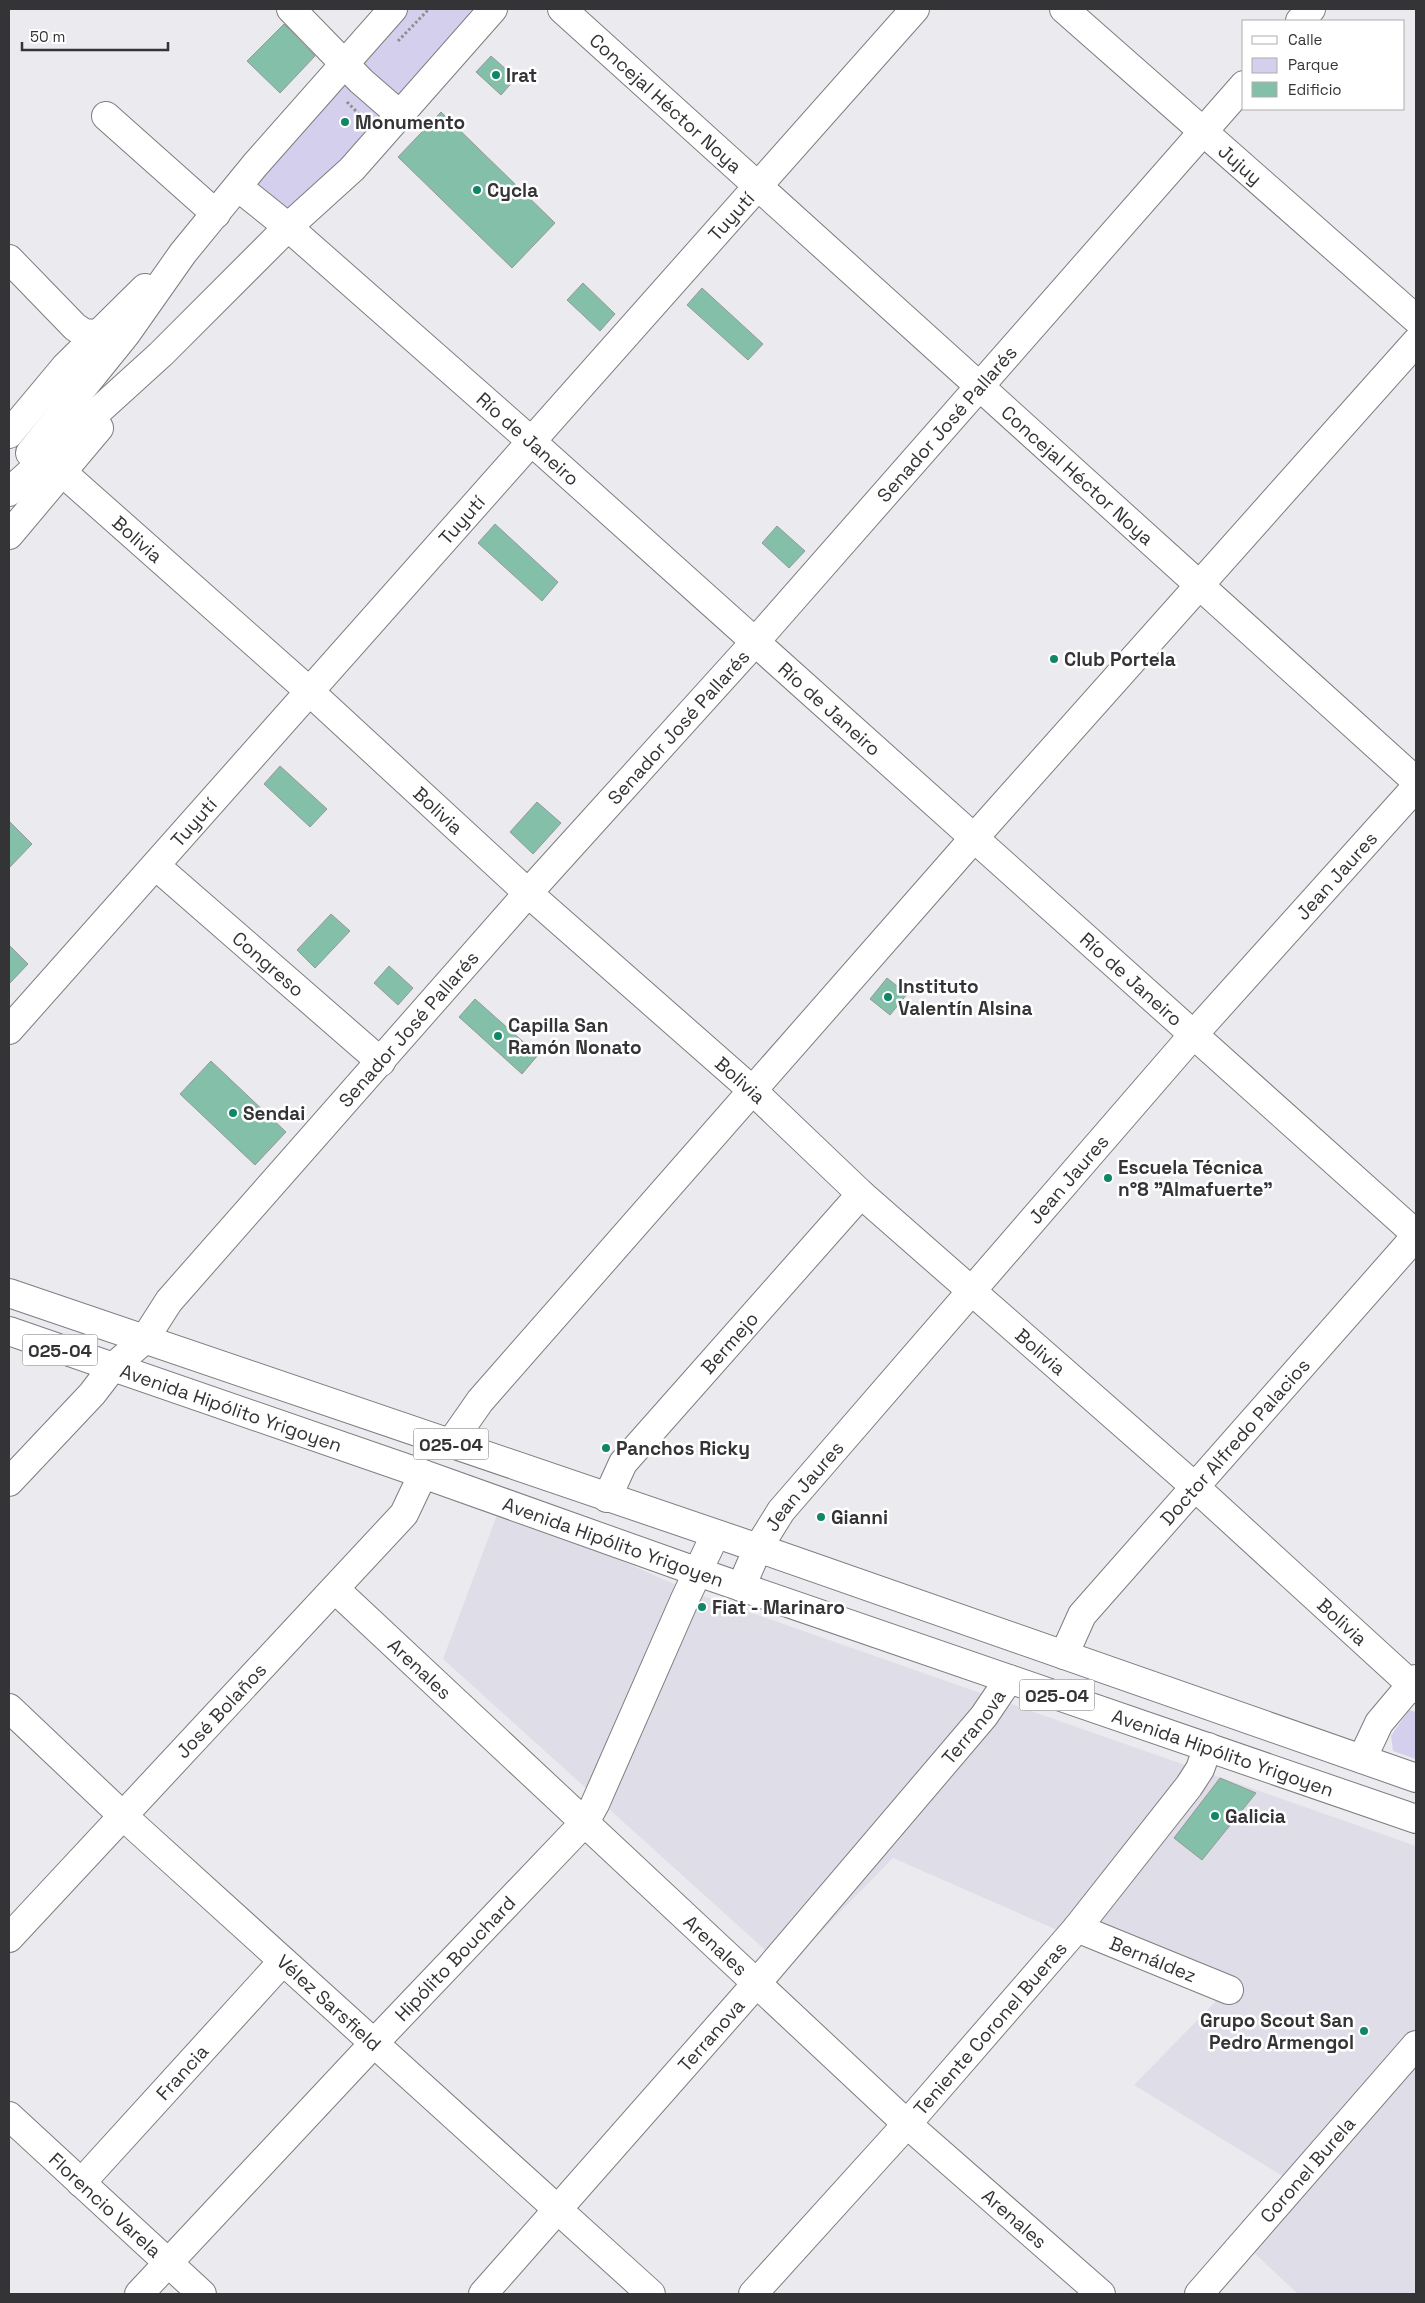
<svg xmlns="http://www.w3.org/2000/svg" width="1425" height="2303" font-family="'Space Grotesk',sans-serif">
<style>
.built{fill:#dfdde7}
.green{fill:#d5cfee}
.building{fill:#84c0a9;stroke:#959897}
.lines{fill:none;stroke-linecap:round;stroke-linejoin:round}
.minor-casing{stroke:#7d7d80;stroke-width:30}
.major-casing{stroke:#7d7d80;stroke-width:30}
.path{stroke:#8d8c8f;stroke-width:3;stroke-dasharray:2.5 2.5;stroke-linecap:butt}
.minor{stroke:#fff;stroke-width:28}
.major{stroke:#fff;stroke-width:28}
.poi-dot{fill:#0f8666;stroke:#fff;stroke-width:2}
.labels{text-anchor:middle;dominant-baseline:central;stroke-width:5;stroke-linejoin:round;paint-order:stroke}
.shield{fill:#fff;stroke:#717072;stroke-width:1}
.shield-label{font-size:18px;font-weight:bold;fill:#343335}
.poi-label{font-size:19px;font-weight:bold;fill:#343335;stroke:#fff;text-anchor:start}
.street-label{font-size:19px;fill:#343335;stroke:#fff}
</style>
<rect width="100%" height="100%" fill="#ebeaee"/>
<path class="built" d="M500,1507L692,1592L1416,1846V2294H1298L1249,2248L1304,2189L1134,2085L1217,2000L893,1858L785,1968L443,1659Z"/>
<path class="green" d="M393,9H493L288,227L238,187Z
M1409,1710L1416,1712V1759L1393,1751L1391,1736Z"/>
<path class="building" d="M284,24L315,56L280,93L247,61Z
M491,56L516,78L501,95L476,72Z
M441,112L555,223L512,268L398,157Z
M583,283L615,314L600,331L567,300Z
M702,288L763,344L748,360L687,305Z
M495,524L558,582L542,601L478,543Z
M777,526L805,551L789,568L762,543Z
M280,766L327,809L310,827L264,784Z
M537,802L561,823L533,854L510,832Z
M9,821L32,844L9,868Z
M331,914L350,931L315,968L297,950Z
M9,945L28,964L9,984Z
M389,966L413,988L398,1005L374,983Z
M887,978L907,994L890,1015L870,999Z
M475,999L538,1055L522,1074L459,1017Z
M211,1061L286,1132L255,1165L180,1094Z
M1220,1778L1256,1793L1202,1860L1174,1838Z"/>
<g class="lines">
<defs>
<g id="minor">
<path d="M291,9L361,81L399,114"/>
<path id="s1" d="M562,9L1416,781"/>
<path id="s2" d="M1064,9L1416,319"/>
<path d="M1300,21L1311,9"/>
<path d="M106,116L216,214"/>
<path id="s3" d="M238,187L288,227L531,441L1416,1234"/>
<path d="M9,259L75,327L84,333L96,334"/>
<path id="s4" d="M62,472L309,691L528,893L752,1090L861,1194L1194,1486L1416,1689"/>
<path id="s5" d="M156,866L381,1062"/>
<path id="s6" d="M9,1030L915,9"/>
<path d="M450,1444L480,1401L974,838L1416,342"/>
<path id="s7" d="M9,1482L92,1394L112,1368L144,1340L169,1301L528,893L755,642L1244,85"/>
<path id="s8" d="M607,1498L623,1463L861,1194"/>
<path id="s9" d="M741,1587L758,1548L781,1511L1193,1035L1416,787"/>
<path id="s10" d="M336,1590L907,2124L1101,2294"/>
<path id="s11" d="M1064,1655L1082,1615L1416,1236"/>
<path id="s12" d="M9,1708L122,1815L651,2294"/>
<path d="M1362,1759L1379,1723L1416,1679"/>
<path id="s13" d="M1077,1928L1229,1990"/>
<path id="s14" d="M9,1938L404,1514L423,1474"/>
<path id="s15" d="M9,2116L202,2294"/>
<path id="s16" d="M81,2183L283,1961"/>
<path id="s17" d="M139,2294L375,2042L585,1822L595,1804L685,1599L715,1535"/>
<path id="s18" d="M483,2294L756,1984L984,1716L1009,1679"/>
<path id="s19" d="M753,2294L907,2124L1077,1928L1189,1786L1200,1769L1208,1747"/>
<path id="s20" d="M1199,2294L1416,2045"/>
</g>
<g id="major">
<path d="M9,434L65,367L145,288"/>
<path d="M30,453L126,334L183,253L255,165L393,9"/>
<path d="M9,492L161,354L288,227L352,169L493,9"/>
<path d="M9,535L99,428"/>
<path d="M9,1293L758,1548L1416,1778"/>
<path id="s21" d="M9,1331L423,1474L698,1572L1416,1819"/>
</g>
</defs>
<use href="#minor" class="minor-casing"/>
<use href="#major" class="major-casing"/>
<path class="path" d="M398,41L429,9
M347,102L365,120"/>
<use href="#minor" class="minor"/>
<use href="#major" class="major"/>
</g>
<g class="poi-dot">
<circle cx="496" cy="75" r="5"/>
<circle cx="345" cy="122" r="5"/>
<circle cx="477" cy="190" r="5"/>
<circle cx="1054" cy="659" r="5"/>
<circle cx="888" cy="997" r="5"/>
<circle cx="498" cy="1036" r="5"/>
<circle cx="233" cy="1113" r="5"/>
<circle cx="1108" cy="1178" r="5"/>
<circle cx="606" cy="1448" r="5"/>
<circle cx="821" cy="1517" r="5"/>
<circle cx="702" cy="1607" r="5"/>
<circle cx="1215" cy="1816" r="5"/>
<circle cx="1364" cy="2031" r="5"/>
</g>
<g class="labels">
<g class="shield">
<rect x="22.5" y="1334.5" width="75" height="31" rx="4"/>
<rect x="413.5" y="1428.5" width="75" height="31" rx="4"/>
<rect x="1019.5" y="1679.5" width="75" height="31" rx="4"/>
</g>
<g class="shield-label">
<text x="60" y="1350">025-04</text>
<text x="451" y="1444">025-04</text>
<text x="1057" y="1695">025-04</text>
</g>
<g class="poi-label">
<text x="506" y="75">Irat</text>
<text x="355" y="122">Monumento</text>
<text x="487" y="190">Cycla</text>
<text x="1064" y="659">Club Portela</text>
<text x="898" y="986">Instituto<tspan x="898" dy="22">Valentín Alsina</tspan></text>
<text x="508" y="1025">Capilla San<tspan x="508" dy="22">Ramón Nonato</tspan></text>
<text x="243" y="1113">Sendai</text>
<text x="1118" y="1167">Escuela Técnica<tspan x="1118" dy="22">n°8 "Almafuerte"</tspan></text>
<text x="616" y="1448">Panchos Ricky</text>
<text x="831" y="1517">Gianni</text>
<text x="712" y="1607">Fiat - Marinaro</text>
<text x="1225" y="1816">Galicia</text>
<text x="1354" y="2020" text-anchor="end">Grupo Scout San<tspan x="1354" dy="22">Pedro Armengol</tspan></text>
</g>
<g class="street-label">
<text stroke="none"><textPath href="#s1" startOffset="140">Concejal Héctor Noya</textPath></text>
<text stroke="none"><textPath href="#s2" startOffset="235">Jujuy</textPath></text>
<text stroke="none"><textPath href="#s6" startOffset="1088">Tuyutí</textPath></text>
<text stroke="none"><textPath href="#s7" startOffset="1415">Senador José Pallarés</textPath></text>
<text stroke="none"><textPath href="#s3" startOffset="384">Río de Janeiro</textPath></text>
<text stroke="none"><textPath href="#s1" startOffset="695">Concejal Héctor Noya</textPath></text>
<text stroke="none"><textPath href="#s6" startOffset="682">Tuyutí</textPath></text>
<text stroke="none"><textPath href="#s4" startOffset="101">Bolivia</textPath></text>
<text stroke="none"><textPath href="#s3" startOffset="789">Río de Janeiro</textPath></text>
<text stroke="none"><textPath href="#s7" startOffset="1010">Senador José Pallarés</textPath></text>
<text stroke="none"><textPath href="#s4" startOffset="506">Bolivia</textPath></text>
<text stroke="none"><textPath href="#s6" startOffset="278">Tuyutí</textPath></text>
<text stroke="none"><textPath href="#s9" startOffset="930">Jean Jaures</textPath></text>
<text stroke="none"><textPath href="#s5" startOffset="149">Congreso</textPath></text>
<text stroke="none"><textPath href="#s3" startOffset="1194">Río de Janeiro</textPath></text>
<text stroke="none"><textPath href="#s7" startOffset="605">Senador José Pallarés</textPath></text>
<text stroke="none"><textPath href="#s4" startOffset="911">Bolivia</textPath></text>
<text stroke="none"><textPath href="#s9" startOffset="525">Jean Jaures</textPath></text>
<text stroke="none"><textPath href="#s8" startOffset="199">Bermejo</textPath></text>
<text stroke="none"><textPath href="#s4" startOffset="1316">Bolivia</textPath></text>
<text stroke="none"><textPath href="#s21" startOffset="235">Avenida Hipólito Yrigoyen</textPath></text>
<text stroke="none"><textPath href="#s11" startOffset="275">Doctor Alfredo Palacios</textPath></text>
<text stroke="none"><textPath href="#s9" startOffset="120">Jean Jaures</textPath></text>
<text stroke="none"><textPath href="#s21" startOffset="640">Avenida Hipólito Yrigoyen</textPath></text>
<text stroke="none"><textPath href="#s4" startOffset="1721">Bolivia</textPath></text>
<text stroke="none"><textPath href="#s10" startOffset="115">Arenales</textPath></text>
<text stroke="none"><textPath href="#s14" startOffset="311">José Bolaños</textPath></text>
<text stroke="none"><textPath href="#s18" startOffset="750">Terranova</textPath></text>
<text stroke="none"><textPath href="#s21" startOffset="1285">Avenida Hipólito Yrigoyen</textPath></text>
<text stroke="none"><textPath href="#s10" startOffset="520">Arenales</textPath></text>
<text stroke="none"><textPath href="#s17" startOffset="461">Hipólito Bouchard</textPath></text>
<text stroke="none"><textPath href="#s13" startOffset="82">Bernáldez</textPath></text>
<text stroke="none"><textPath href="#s12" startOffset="435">Vélez Sarsfield</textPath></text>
<text stroke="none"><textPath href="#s19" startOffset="356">Teniente Coronel Bueras</textPath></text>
<text stroke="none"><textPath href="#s18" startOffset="345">Terranova</textPath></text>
<text stroke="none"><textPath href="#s16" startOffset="150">Francia</textPath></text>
<text stroke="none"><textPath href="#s20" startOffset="165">Coronel Burela</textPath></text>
<text stroke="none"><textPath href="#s15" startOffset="131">Florencio Varela</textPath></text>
<text stroke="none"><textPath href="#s10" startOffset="925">Arenales</textPath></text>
</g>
</g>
<rect width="1425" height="2303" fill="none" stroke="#343335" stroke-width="20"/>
<rect x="1242" y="20" width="162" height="90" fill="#ffffff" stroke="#aeadae"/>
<rect x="1252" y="36" width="25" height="8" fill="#ffffff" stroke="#aeadae"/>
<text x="1288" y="45" font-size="15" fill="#343335">Calle</text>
<rect x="1252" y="58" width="25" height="15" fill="#d5cfee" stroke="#aeadae"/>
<text x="1288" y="70" font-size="15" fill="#343335">Parque</text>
<rect x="1252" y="82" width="25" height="15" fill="#84c0a9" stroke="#aeadae"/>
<text x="1288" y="95" font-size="15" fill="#343335">Edificio</text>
<path d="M22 42v8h146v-8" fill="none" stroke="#343335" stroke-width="2.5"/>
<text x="30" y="42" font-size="15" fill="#343335" stroke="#ffffff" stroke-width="4" paint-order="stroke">50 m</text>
</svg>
